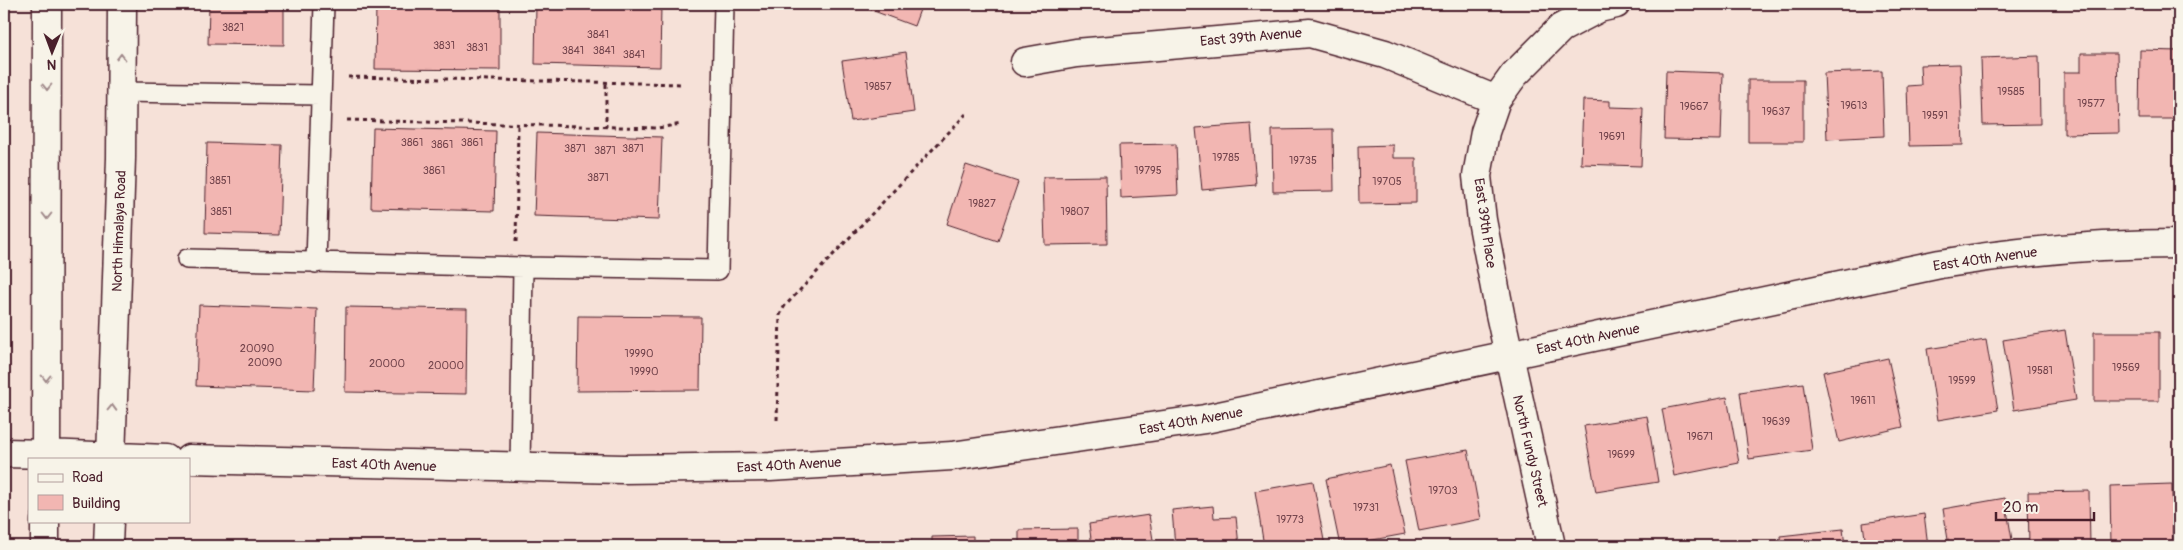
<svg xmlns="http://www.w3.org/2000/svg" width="2183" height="550" font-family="Pangolin,sans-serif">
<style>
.building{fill:#f2b6b2;stroke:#4a1f2b}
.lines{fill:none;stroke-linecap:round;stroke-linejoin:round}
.lane-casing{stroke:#4a1f2b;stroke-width:22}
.street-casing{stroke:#4a1f2b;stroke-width:31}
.secondary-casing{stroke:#4a1f2b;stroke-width:31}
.path{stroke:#4a1f2b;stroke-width:3;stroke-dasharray:4 4;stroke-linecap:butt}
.lane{stroke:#f7f3e8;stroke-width:19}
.street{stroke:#f7f3e8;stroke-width:28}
.secondary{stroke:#f7f3e8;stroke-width:28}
.oneway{stroke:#a0898a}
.labels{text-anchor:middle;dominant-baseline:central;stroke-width:4;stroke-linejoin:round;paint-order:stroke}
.number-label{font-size:11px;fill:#74454d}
.street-label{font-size:14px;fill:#4a1f2b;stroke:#f7f3e8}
</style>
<rect width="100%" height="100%" fill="#f6e1d8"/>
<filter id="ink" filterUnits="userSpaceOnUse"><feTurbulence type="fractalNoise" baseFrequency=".02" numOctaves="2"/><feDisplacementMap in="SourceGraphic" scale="10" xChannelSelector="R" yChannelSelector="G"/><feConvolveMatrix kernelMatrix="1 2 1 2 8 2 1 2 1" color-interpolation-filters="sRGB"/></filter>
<g filter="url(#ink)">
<path class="building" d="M209,4H284V45L208,44Z
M376,4H500V70L375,69Z
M536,4H661L660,67L535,64Z
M855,4H922L914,26Z
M2140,50L2179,51V119H2139Z
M906,52L914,112L851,121L842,61Z
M2081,53H2117L2119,133L2064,134V72H2081Z
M2039,56L2040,124L1983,125L1981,58Z
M1960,64L1963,145L1909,146L1907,86L1921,85L1920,65Z
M1666,71L1723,73L1721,140L1664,139Z
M1882,71L1884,136L1827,139L1824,73Z
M1748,80H1803V142H1748Z
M1583,100L1610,101V107L1643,108L1641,166L1581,164Z
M1251,124L1256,185L1202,190L1196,128Z
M373,128L496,131L494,211L371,208Z
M1333,129L1334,191L1273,192L1272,130Z
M537,133L662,137L659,220L534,216Z
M207,143L282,145L279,235L205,233Z
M1176,144L1178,195L1121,198L1119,145Z
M1393,145V158H1416V203L1359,204L1358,146Z
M966,165L1018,182L998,241L947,224Z
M1106,176L1107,244L1045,245L1043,177Z
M199,305L317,309L314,390L196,386Z
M346,307L467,309L466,394L345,392Z
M578,316L701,317L700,390L577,391Z
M2065,330L2076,400L2014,410L2003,340Z
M2094,332H2159V401H2094Z
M1986,340L1998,410L1938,420L1927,349Z
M1888,358L1903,427L1839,442L1823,372Z
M1803,383L1812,450L1749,459L1740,392Z
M1727,397L1739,463L1674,476L1662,409Z
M1647,416L1658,482L1596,492L1584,426Z
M1468,450L1481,519L1419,531L1405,461Z
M1390,465L1405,534L1340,546L1326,479Z
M1313,481L1325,546H1264L1255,491Z
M2172,484L2173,546H2111L2110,486Z
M2089,491L2090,546H2029L2028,492Z
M2005,498L2013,546H1949L1943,509Z
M1213,506L1214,518L1236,517L1239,546H1175L1172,510Z
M1924,514L1928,546H1866L1863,523Z
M1149,515L1154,546H1092L1089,524Z
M1078,529V546H1019V530Z
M1843,529L1845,546H1781L1780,536Z
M973,536V544H1001V546H932V537Z
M911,539L912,546H851V544Z
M289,541L340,542V546H289Z
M228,544L275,545V546H228Z"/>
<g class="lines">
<defs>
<path id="lane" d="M121,92L320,95
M187,259L523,267L520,468
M316,263L324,4
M523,267L718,270L724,4"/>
<path id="street" d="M1025,62L1076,53L1310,33L1385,54L1496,100
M4,453L47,454
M1551,546L1500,314L1482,220L1477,176L1485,132L1496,100L1514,75L1561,28L1599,8L1616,4"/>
<path id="secondary" d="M47,454L166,459
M46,459L47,4
M111,459L121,158L122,4
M189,459L623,469L770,467L952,456L1205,419L1940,264C2019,251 2099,244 2179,244
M45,546V521
M108,546L109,521"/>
</defs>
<use href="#lane" class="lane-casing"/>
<use href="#street" class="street-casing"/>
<use href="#secondary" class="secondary-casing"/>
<path class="path" d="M348,77L682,84
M606,84V127
M347,120L658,128L681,124
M516,242L518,125
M777,420L780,315L784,307L966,114"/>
<use href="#lane" class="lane"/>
<use href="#street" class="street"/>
<use href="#secondary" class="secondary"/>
</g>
<defs><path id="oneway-chevron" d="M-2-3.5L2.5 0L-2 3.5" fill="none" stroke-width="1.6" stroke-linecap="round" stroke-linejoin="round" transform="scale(1.25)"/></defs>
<g class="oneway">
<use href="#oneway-chevron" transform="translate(121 57) rotate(-90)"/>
<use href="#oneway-chevron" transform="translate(47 87) rotate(90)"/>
<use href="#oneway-chevron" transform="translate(47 216) rotate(90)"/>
<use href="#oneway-chevron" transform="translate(46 378) rotate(90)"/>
<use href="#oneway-chevron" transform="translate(112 408) rotate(-88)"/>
</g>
</g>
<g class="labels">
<g class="number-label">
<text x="233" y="27">3821</text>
<text x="598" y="34">3841</text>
<text x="444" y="45">3831</text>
<text x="477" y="47">3831</text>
<text x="573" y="50">3841</text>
<text x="604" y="50">3841</text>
<text x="634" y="54">3841</text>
<text x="878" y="86">19857</text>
<text x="2011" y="91">19585</text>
<text x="2091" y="103">19577</text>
<text x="1854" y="105">19613</text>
<text x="1694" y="106">19667</text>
<text x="1776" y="111">19637</text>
<text x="1935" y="115">19591</text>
<text x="1612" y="136">19691</text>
<text x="412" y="142">3861</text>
<text x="472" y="142">3861</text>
<text x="442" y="144">3861</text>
<text x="575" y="148">3871</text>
<text x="633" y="148">3871</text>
<text x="605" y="150">3871</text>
<text x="1226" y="157">19785</text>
<text x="1303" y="160">19735</text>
<text x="434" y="170">3861</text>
<text x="1148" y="170">19795</text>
<text x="598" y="177">3871</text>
<text x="220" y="180">3851</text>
<text x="1387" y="181">19705</text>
<text x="982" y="203">19827</text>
<text x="221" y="211">3851</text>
<text x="1075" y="211">19807</text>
<text x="257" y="348">20090</text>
<text x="639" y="353">19990</text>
<text x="265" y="362">20090</text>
<text x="387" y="363">20000</text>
<text x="446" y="365">20000</text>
<text x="2126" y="367">19569</text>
<text x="2040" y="370">19581</text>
<text x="644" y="371">19990</text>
<text x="1962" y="380">19599</text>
<text x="1863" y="400">19611</text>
<text x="1776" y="421">19639</text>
<text x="1700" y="436">19671</text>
<text x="1621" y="454">19699</text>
<text x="1443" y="490">19703</text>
<text x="1366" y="507">19731</text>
<text x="1290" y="519">19773</text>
</g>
<g class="street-label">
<text transform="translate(1251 37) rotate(-5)">East 39th Avenue</text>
<text transform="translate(1485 223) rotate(82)">East 39th Place</text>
<text transform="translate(119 231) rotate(-88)">North Himalaya Road</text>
<text transform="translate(1985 259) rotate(-8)">East 40th Avenue</text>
<text transform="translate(1588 339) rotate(-12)">East 40th Avenue</text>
<text transform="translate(1191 421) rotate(-10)">East 40th Avenue</text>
<text transform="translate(1530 451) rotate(77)">North Fundy Street</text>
<text transform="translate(384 465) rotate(2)">East 40th Avenue</text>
<text transform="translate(789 465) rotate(-3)">East 40th Avenue</text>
</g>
</g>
<rect width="2183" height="550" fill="none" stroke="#f7f3e8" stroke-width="20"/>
<rect x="10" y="10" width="2163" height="530" fill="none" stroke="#4a1f2b" stroke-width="2" filter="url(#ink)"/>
<rect x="28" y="458" width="162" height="65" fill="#f7f3e8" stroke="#b29e9c"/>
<rect x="38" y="474" width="25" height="8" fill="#f7f3e8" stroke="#b29e9c"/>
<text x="72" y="482" font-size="15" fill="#4a1f2b">Road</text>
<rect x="38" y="495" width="25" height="15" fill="#f2b6b2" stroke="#b29e9c"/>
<text x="72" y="508" font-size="15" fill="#4a1f2b">Building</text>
<g transform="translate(52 52) rotate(181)" stroke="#f7f3e8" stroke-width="4" paint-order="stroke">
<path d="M0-4L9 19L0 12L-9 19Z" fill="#4a1f2b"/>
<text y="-8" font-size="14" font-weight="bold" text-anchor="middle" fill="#4a1f2b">N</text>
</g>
<path d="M1996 512v8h98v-8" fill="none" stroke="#4a1f2b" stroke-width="2.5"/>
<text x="2003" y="512" font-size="15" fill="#4a1f2b" stroke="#f7f3e8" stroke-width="4" paint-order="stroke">20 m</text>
</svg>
